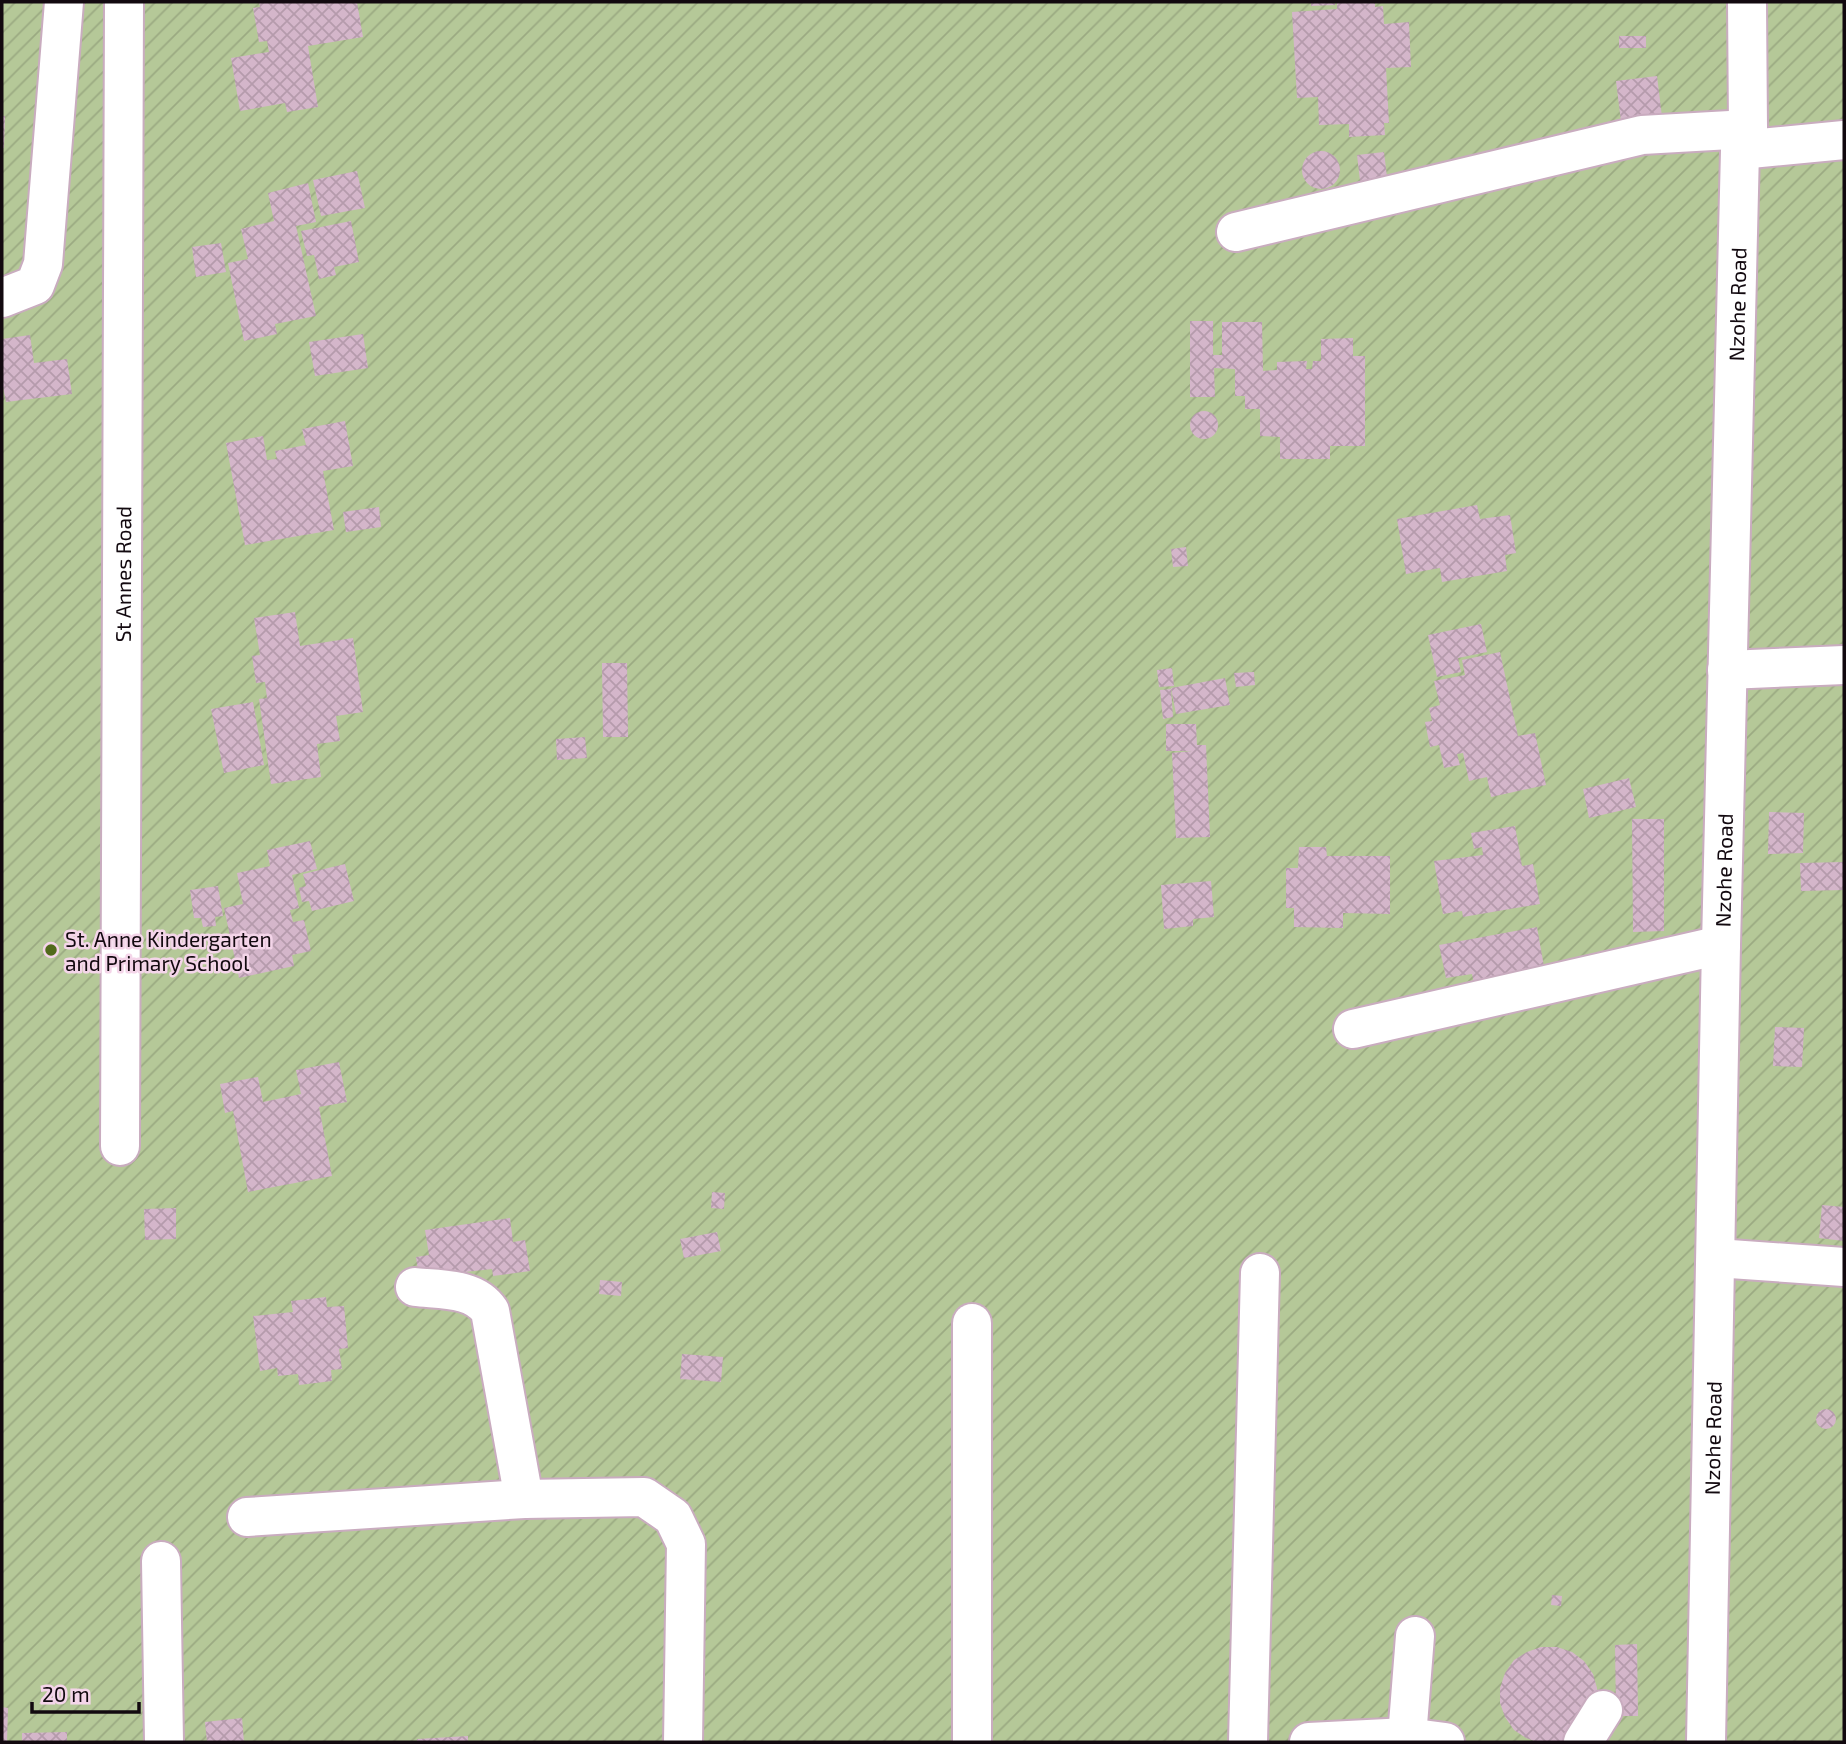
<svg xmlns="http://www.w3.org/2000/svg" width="1846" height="1744" font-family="'Exo 2',sans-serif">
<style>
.garden{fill:url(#garden-furrows)}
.building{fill:url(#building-cross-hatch)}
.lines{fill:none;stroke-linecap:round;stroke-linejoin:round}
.minor-casing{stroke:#c9acbf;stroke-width:42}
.minor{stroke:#fff;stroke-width:38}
.poi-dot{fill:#516a1b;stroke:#f4d5e9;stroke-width:2.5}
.labels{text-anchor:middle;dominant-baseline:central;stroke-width:5;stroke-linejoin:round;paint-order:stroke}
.street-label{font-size:21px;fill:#12090f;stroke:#f4d5e9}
.poi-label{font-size:21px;fill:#12090f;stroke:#f4d5e9;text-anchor:start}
</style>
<defs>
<pattern id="garden-furrows" width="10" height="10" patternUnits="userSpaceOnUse" patternTransform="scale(1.75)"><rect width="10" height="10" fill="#b5c898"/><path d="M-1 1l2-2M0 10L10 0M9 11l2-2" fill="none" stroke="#9baa82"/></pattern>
<pattern id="building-cross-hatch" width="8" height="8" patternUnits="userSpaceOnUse" patternTransform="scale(1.75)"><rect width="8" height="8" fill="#d4b6ca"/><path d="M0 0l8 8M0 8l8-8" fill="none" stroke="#b59bac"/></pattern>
</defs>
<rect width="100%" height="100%" fill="#f4d5e9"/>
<path class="garden" d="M2,2H1844V1742H2Z"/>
<path class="building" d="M259,2H357L363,37L308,46L318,107L287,112L285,103L240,111L231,58L269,52L267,41L259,42L253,8L260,7Z
M1311,2H1335V5L1311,6Z
M1337,2H1375V7L1383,6L1384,24L1409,22L1411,67L1386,68L1389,123H1384L1385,135L1349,137V124L1319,125L1318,97L1297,98L1292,12L1337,9Z
M1619,36H1646V48H1619Z
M1657,76L1663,125L1622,130L1616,81Z
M2,116H5L4,148H2Z
M1302 170a19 19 0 1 1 38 0a19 19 0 1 1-38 0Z
M1384,152L1387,177L1360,181L1357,155Z
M357,171L365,208L321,216L313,180Z
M308,183L316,222L296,226L316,316L275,324L277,334L244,341L228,263L248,259L241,229L274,221L268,193Z
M351,221L359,262L334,267L336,275L319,279L314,255L307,256L301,231Z
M221,243L226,272L196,277L192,247Z
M1190,321H1213V355H1222V322H1262L1263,371L1277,370V362L1307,361L1306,369H1312L1313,361H1321V339L1353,338V356H1365V446H1330V459H1280V437L1260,436V409H1245V396H1235V369L1214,368L1215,397H1190Z
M363,334L368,368L315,376L309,342Z
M30,335L34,363L67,359L72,394L6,402L2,382V339Z
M1190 425a14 14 0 1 1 28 0a14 14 0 1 1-28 0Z
M345,421L353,466L323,471L334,530L245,545L226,443L263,436L267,460L277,459L275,451L306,445L302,429Z
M1477,505L1480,519L1510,515L1516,553L1505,555L1507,571L1442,582L1440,568L1406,574L1397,519Z
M379,507L381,527L346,532L343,512Z
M1186,547L1188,566L1173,567L1171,549Z
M295,612L300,646L353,638L363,712L336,716L340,741L317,744L321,777L271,784L259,699L267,698L265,682L256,683L252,656L260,655L254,618Z
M1481,624L1487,652L1458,658L1461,672L1437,677L1428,635Z
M1500,652L1518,736L1535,733L1546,785L1491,797L1487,777L1469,781L1463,753L1457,754L1460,765L1444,768L1439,745L1430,747L1425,722L1432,721L1429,708L1440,705L1434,681L1465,675L1462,660Z
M602,663H627L628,737H603Z
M1172,668L1174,686L1159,687L1157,670Z
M1254,672L1255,685L1236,687L1234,673Z
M1225,678L1230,705L1176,714L1171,688Z
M1171,689L1173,717L1163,719L1160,690Z
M253,702L264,765L224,773L211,709Z
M1166,724H1196L1197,745H1206L1210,837L1176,838L1172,753L1192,751H1166Z
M585,737L587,758L557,760L556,739Z
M1629,778L1636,807L1589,818L1583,789Z
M1769,812L1804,813L1803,853L1768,854Z
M1632,819H1664V931L1633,932Z
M1515,826L1522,866L1533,864L1540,904L1463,917L1462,911L1443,914L1434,861L1483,855L1482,847L1474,849L1471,833Z
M310,841L317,869L292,875L299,908L290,910L293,922L304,920L311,951L292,955L294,966L239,978L224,908L243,904L237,873L270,866L267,850Z
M1299,847H1326L1327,856H1390V914L1343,913V928L1294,927V908H1286V868H1298Z
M1844,862V890L1801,891L1800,863Z
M345,864L354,901L312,911L309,901L302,902L299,888L306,886L303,874Z
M1211,881L1214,917L1193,919V926L1164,929L1161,885Z
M218,886L223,916L215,917L216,926L203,927L201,918H194L190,890Z
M1537,927L1546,978L1475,990L1472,974L1446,978L1439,945Z
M1775,1027L1804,1028L1802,1067L1773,1066Z
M339,1062L347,1102L319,1107L332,1176L248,1192L233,1111L225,1113L220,1084L258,1077L263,1102L301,1094L296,1070Z
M712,1192L725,1193L724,1209L711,1208Z
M1822,1205L1844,1207V1241L1819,1238Z
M176,1208V1239L145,1240L144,1209Z
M510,1218L513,1242L525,1240L530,1271L493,1276L492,1269L465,1272L466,1279L420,1286L416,1257L429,1255L425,1230Z
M717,1232L721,1251L684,1258L680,1239Z
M600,1280L622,1282L621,1296L599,1294Z
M326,1297L327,1307L344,1306L348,1348L339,1349L342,1369L331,1370L332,1381L299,1385L298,1374L278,1376L277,1368L260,1371L253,1316L293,1312L291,1301Z
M682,1354L723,1357L721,1382L680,1379Z
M1816 1419a10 10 0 1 1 20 0a10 10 0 1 1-20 0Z
M1552,1595L1562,1596L1561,1606L1551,1605Z
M1637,1644L1638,1716H1616L1615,1645Z
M1541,1647H1557L1572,1652L1584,1661L1593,1674L1597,1688V1704L1570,1739L1561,1742H1537L1526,1738L1514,1730L1505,1717L1500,1703V1688L1505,1673L1514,1660L1527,1652Z
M2,1707L8,1708L7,1742H2Z
M242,1718L244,1742H207L205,1722Z
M67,1732V1742H22V1733Z
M468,1736V1742H417V1739Z"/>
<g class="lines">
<defs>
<g id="minor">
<path d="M1740,150L1844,140"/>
<path d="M1236,232L1642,135L1748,129"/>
<path d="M2,298L35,285L43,264L64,2"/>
<path d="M1727,670L1844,665"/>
<path d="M1353,1029L1721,945"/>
<path id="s1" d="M120,1146L124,2"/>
<path d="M1716,1258L1844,1267"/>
<path d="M415,1287C441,1290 474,1287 490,1311L524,1499"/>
<path d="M247,1517L524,1499L644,1497L673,1517L686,1544L683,1742"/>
<path d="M161,1561L164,1742"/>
<path d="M1407,1737L1415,1636"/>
<path d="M972,1742V1323"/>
<path d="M1248,1742L1260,1273"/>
<path d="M1309,1742L1407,1737L1445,1742"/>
<path d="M1583,1742L1603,1710"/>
<path id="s2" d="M1706,1742L1721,945L1740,150L1748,129L1747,2"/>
</g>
</defs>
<use href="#minor" class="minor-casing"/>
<use href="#minor" class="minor"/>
</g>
<circle class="poi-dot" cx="51" cy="950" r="7"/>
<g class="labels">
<g class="street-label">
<text stroke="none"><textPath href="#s2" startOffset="1438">Nzohe Road</textPath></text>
<text stroke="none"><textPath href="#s1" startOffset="572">St Annes Road</textPath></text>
<text stroke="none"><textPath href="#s2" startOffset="872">Nzohe Road</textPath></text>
<text stroke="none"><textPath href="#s2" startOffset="304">Nzohe Road</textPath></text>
</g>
<g class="poi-label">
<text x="65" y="938">St. Anne Kindergarten<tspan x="65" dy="24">and Primary School</tspan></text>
</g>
</g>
<rect width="1846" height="1744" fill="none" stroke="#12090f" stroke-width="7"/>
<path d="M32 1702v10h107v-10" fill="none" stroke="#12090f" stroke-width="3.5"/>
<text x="42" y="1702" font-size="21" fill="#12090f" stroke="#f4d5e9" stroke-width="5" paint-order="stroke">20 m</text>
</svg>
